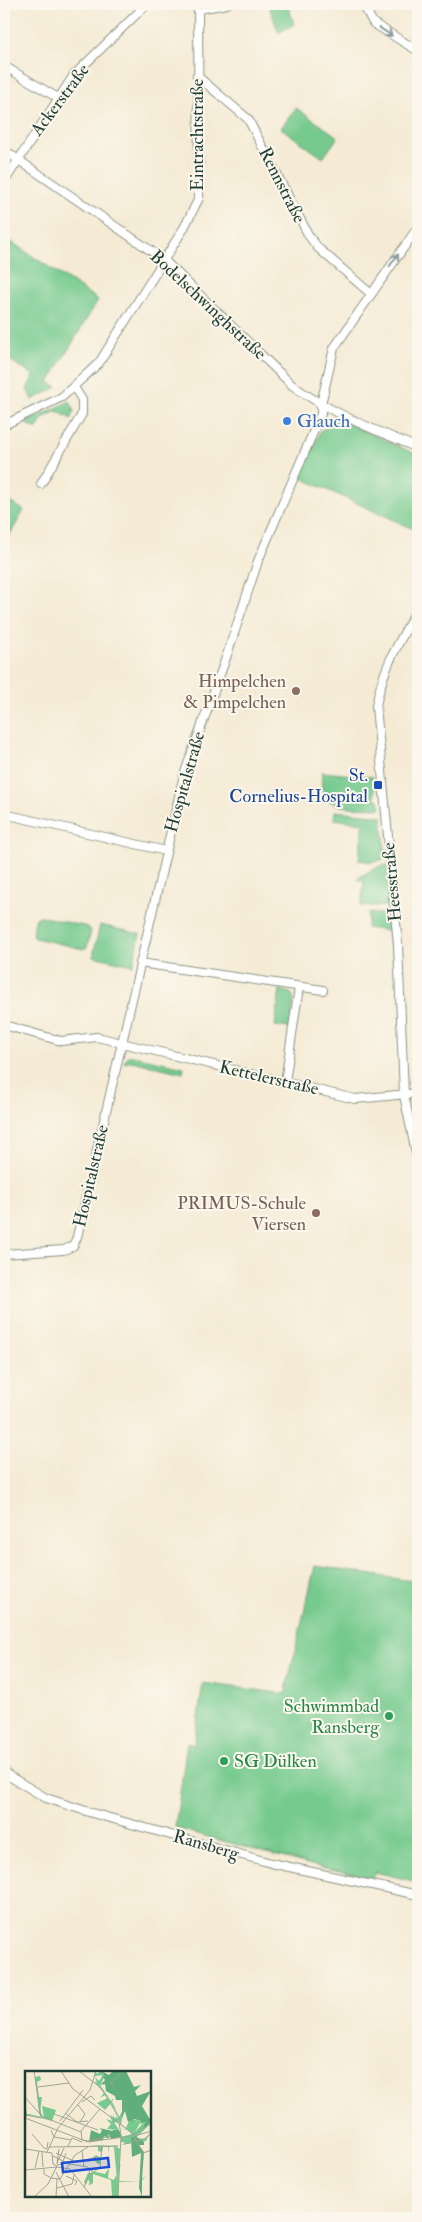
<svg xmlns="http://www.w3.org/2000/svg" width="422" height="2222" font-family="'IM FELL Double Pica',serif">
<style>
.green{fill:#76ca8e;stroke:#4a8461}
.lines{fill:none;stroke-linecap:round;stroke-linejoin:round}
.street-casing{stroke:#8a9484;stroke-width:10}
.street{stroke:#fff;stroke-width:8}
.oneway{stroke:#8f9e9a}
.shop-dot{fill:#3f7fe0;stroke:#fbf7ec;stroke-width:2}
.education-dot{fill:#8d6e63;stroke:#fbf7ec;stroke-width:2}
.transit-dot{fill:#1a4fb4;stroke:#fbf7ec;stroke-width:2}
.leisure-dot{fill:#2e9e5b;stroke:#fbf7ec;stroke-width:2}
.labels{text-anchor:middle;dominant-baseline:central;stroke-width:4;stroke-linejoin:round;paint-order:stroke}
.street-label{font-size:18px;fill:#1f3d34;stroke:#fbf7ec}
.shop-label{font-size:18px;fill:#366cbe;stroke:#fbf7ec;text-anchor:start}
.education-label{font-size:18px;fill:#785e54;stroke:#fbf7ec;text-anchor:end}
.transit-label{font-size:18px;fill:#164399;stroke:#fbf7ec;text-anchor:end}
.leisure-label{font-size:18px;fill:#27864d;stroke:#fbf7ec;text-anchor:end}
.inset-road{fill:none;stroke:#9fa595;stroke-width:1}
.view{fill:#1d4ed8;fill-opacity:0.15;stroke:#1d4ed8;stroke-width:2.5}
.inset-edge{fill:none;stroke:#1f3d34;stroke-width:2.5}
</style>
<rect width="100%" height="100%" fill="#fbf7ec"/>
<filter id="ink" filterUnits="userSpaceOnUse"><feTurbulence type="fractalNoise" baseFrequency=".02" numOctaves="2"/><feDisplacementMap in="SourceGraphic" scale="10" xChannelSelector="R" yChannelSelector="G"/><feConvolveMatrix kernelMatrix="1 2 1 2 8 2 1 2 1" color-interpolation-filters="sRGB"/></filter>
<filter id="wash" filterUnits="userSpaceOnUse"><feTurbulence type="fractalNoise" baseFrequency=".0096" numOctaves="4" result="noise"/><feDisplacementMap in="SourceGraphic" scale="20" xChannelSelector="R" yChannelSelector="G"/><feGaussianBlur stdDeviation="1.12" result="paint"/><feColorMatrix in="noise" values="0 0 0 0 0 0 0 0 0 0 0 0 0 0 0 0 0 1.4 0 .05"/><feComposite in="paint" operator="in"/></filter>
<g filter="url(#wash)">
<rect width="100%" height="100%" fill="#f5ebd5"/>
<path class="green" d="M268,4H287L294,24L279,33Z
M296,108L338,137L323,158L281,128Z
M4,237L98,300L49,382L57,387L32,400L27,389L34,375L4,357Z
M70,401L74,410L71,419L57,411L43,418L37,429L25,423Z
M332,417L418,455V531L299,477L321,430L329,427Z
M4,499L24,510L4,545Z
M322,772L373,777L375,799L379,800L381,808C349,806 317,814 322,772Z
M335,811L382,816L386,859L371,862L359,860L363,823L334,819Z
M387,865L389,906H361L364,880H358L359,877L380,866Z
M369,913L389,915L390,931L367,928Z
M40,916L88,927L91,931L87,947L83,949L35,938L32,934L36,918Z
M100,925L140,934L133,965L93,956Z
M280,989L292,994L294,1001L290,1028L275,1026Z
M128,1056H134L184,1067L183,1073L132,1061L124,1063Z
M315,1566L418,1582V1882L375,1872L373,1878L315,1866L175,1828L187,1743L194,1745L203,1683L285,1694Z"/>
</g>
<g filter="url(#ink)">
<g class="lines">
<defs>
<path id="street" d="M363,4L373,23L418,51
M198,9L227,4
M4,66L58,98
M197,76L248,119L309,236L318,248L370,293
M4,150L163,259L292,385C330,413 375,430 418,448
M4,182L74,75L147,4
M4,425L62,397L99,363L184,228L199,198L198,4
M41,484L82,414V400L74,387
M418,608C399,642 383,667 376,706L398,945L404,1095L418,1163
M4,814L166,851
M140,963L323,990
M4,1025L61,1041L97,1037L355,1099L418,1093
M285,1082L299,987
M4,1254L64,1250L73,1246L77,1237L184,775L227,655L258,561L321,414V404L334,348L418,227
M4,1770L9,1776L46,1798L92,1813L271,1863L418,1895"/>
</defs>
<use href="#street" class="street-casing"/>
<use href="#street" class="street"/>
</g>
<defs><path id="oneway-shaft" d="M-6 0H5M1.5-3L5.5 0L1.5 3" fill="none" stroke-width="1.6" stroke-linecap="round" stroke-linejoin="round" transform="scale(1.25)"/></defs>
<g class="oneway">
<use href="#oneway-shaft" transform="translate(386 32) rotate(33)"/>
<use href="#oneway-shaft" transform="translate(394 260) rotate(-54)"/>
</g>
</g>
<circle class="shop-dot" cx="287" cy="421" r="5"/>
<g class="education-dot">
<circle cx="296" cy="691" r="5"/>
<circle cx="316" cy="1213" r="5"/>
</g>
<rect class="transit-dot" x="373" y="780" width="10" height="10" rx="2.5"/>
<g class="leisure-dot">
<circle cx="389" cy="1716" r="5"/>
<circle cx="224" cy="1761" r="5"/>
</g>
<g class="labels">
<g class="street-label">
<text transform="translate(60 100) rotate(-53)">Ackerstraße</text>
<text transform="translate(197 135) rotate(-90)">Eintrachtstraße</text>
<text transform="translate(282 185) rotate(63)">Rennstraße</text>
<text transform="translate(208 305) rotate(43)">Bodelschwinghstraße</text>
<text transform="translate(185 782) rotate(-74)">Hospitalstraße</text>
<text transform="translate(392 882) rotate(-95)">Heesstraße</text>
<text transform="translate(269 1078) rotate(13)">Kettelerstraße</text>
<text transform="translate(91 1176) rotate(-77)">Hospitalstraße</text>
<text transform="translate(206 1845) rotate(16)">Ransberg</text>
</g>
<g class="shop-label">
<text x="297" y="421">Glauch</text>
</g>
<g class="education-label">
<text x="286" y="681">Himpelchen<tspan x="286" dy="21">&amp; Pimpelchen</tspan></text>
<text x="306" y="1203">PRIMUS-Schule<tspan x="306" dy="21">Viersen</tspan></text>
</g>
<g class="transit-label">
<text x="368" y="775">St.<tspan x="368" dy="21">Cornelius-Hospital</tspan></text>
</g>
<g class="leisure-label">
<text x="379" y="1706">Schwimmbad<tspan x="379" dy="21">Ransberg</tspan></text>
<text x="234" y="1761" text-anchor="start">SG Dülken</text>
</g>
</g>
<g transform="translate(25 2071)">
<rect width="126" height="126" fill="#f5ebd5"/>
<path d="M70,0L72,3L76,0L80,5L75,14L86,30L89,27L87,31L90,36L94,46L99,37L96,53L101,57L105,48L116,50L110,61L119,51L122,55L126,52L111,67L120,68L125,62L121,70L96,74L94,94L97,95H94L93,110H115L93,111L94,126L93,119V104L94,92L96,74L101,72L96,71V66L107,63L101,58L100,59H97L101,58L95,53L92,42L88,33L94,52L89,51L94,59L82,58L86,53L81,48L87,50L85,44L88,46V43L89,47L92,46L86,32L80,39L72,32L83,27L80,24L75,27L79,22L69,10L72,12L70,6L74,10L78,4L70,5V1L68,8ZM15,5L16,9L12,11L14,26H17L15,41L19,47L17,35L31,39L27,50L5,44L0,46V32L2,43H5L16,46L14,43L10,6ZM66,74H67L87,75L95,74L90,75L95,78L93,126L87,125L86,109L68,103V112L65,114L63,113L65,112L63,108L61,114L59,111L63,102H67L65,99L66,97H75L66,100L80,103L84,97L83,107L89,109L91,104L92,109L89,76H84L83,83V76H78L75,93H73L67,87L71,84L76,87L77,81L73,80V75Z" fill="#76ca8e"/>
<path d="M76,0L84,4L88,0H101L109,16L116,14L110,20L112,25L126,20L117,35L126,50L124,53L118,58L120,51L115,53L116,50L109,48L106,53L107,49L103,51L100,40L97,47V29H91L90,25L81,20L80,13L75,14L80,9L77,4L80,5ZM87,55L88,59H94L97,66L91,67V74V67L86,68L83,62L84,68L79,65L78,69L64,71L66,59L75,63L77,59L74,57L88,60ZM110,65L119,71V74H114L119,81L117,108L121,105V93V105L126,100L117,109V126L114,117L116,82L107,86L106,67Z" fill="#60ae79"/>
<path class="inset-road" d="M9,0L16,45L56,61M36,0L48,18L107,62L118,82L127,79M54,0L76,17L93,45L96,64L93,126M13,16L44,12M91,18L86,12L98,0M0,26L14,42M57,31L66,25L70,29M53,34L60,43L55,51M40,42L52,51L63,50M29,43L73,59M0,44L16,47M0,47L63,71L106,65L127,52M35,50L58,19M26,59L29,66L46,69M7,63L19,77L22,78L23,71M109,65L127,60M63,70L57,69L56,60L75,38M63,70L86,65M99,73L119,68L127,62M43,75L47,67L57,71M24,76L93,75M0,78L27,82L28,93L32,95L23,113L9,126M57,80L59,96M17,81L18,96M22,81L33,57L65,19L71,0M31,82L51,91L73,86M28,85L44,93L63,96L65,103M32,92L39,77M32,93L34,78M32,94L37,93L41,82M32,96L45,98L67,126M10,97L14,80M19,98V103L26,107L35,108L50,84L63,76M0,99L32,96M31,101L44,126M41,105L52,110L50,114M59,116L64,105L75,96L77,75M32,117L47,113L49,104M31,126L32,108"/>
<path class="view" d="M83,87L84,96L38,101L37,92Z"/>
<rect width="126" height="126" class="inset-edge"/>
</g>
<rect width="422" height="2222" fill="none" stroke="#fbf7ec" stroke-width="20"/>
</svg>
